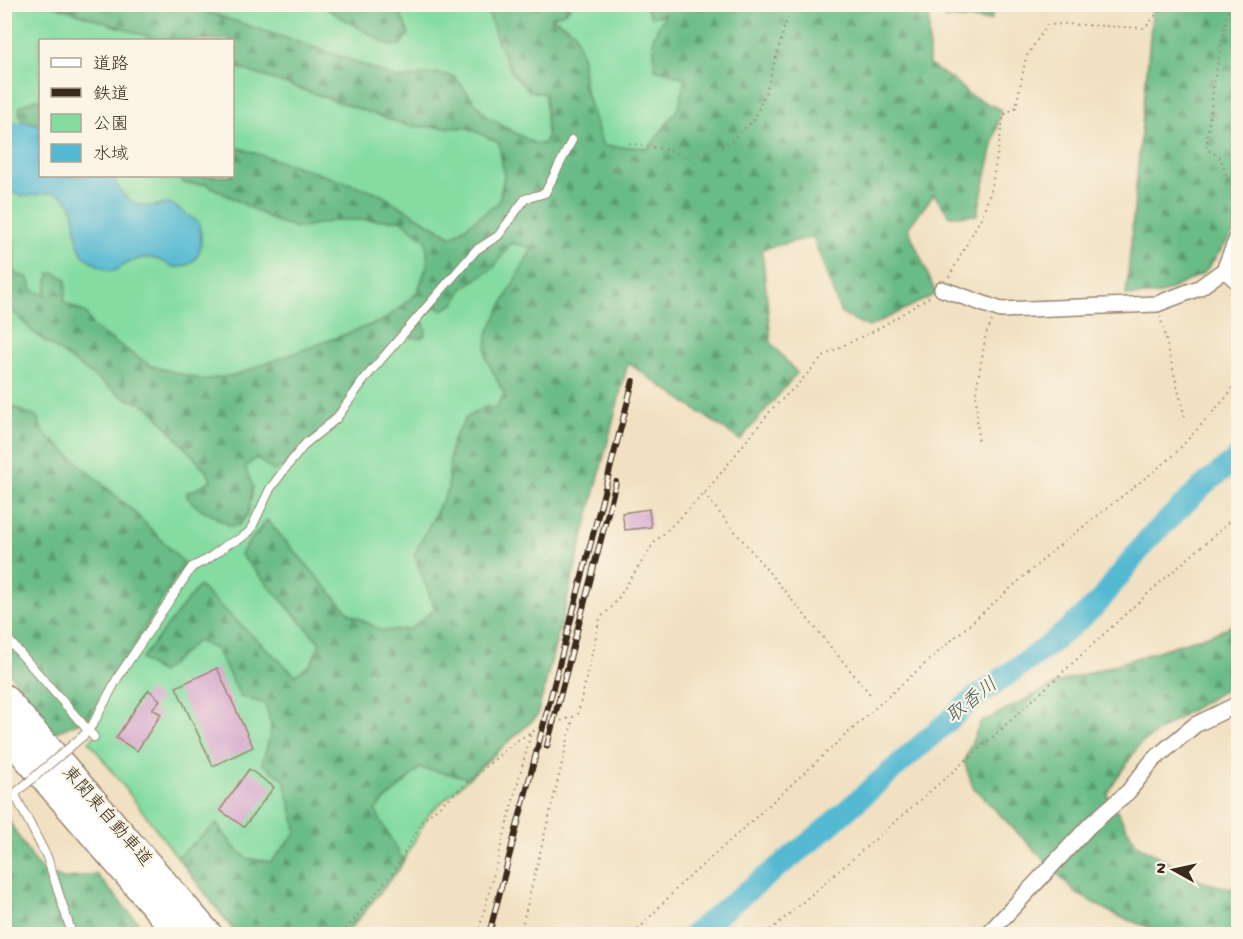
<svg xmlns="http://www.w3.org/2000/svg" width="1243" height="939" font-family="'Gochi Hand','Klee One',sans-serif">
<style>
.green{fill:#84dca1;stroke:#608360;stroke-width:1.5;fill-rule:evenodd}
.forest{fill:url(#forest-firs);stroke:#537352;stroke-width:1.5}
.water{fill:#54b9d2;stroke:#487278;stroke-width:1.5}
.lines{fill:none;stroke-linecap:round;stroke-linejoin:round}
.river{stroke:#54b9d2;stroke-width:22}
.building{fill:#d4a6cc}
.service-casing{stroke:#968670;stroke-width:10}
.minor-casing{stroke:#968670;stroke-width:18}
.motorway-casing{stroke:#968670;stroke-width:30}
.path{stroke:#968670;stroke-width:2;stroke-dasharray:1.5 4.5;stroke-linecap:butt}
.service{stroke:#fff;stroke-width:8}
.minor{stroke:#fff;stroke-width:15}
.motorway{stroke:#fff;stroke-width:27}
.rail-casing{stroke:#3b2a1e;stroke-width:6}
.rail{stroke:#fcf5e5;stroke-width:4;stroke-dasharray:11;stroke-linecap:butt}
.service-bridge-casing{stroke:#968670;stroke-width:10;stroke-linecap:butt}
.service-bridge{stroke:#fff;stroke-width:8}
.labels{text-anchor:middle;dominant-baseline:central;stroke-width:4.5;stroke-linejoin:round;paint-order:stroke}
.street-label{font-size:18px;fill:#3b2a1e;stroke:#fcf5e5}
.water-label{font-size:20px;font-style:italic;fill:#445c5d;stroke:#fcf5e5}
</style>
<defs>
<pattern id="forest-firs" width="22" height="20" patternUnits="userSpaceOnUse" patternTransform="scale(1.5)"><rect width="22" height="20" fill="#6bbc87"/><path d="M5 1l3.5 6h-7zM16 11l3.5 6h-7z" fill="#59996e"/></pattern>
</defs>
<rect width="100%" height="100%" fill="#fcf5e5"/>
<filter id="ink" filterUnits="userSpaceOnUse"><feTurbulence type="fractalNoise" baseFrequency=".0167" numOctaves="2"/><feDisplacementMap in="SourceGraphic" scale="12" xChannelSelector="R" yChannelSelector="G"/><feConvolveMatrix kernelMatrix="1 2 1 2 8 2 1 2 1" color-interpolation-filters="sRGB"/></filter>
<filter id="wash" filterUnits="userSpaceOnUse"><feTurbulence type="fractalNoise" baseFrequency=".008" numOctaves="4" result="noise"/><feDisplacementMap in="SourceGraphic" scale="24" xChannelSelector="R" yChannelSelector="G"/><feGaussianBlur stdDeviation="1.35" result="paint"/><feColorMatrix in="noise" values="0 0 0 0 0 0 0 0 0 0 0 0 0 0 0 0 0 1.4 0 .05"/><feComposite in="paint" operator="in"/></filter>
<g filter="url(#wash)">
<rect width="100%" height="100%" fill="#f1e1c2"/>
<path class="green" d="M4,5H718L537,716L429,814L399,869L346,934H236L89,741L99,732L5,621ZM40,40H232V176H40Z"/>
<path class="forest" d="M762,4L929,5V65L956,82L969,95L1001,110L977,215L950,216L934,194L908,228L936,294L869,327L841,314L813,237L762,249L771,343L797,373L740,440L628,363L537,716L468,778L420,768L375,810L403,861L399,869L346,934H237L177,857L217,824L236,849L247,858L271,862L297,832L284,779L262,764L270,736L271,725L265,704L240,696L216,649L197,641L161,673L141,659L199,586L295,675L311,664L320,643L240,554L267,520L349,613L382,631L410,629L435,609L414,555L448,489L450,454L453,439L466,418L485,407L496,408L504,394L486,358L487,334L532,248L511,243L493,268L463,288L454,304L442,310L435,306L422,319L426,329L425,335L420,338L403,337L353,390L348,407L282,467L274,471L256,458L245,467L253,487L248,514L239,525L230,526L196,506L187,497V492L196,489L211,480L207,472L148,406L123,397L34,333L5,303L4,241L14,242V273L29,278L32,290L45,295L49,274L55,273L66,279V288L64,302L86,313L93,327L151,366L203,380L235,375L384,320L417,293L428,263L426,241L401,220H339L297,228L275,221L206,184H186L177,176H232L233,146L376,192L452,237L499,202L504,175L499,143L469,128L409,126L233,66L232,40H158L52,5H187L351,60L400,79L436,73L455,77L487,117L533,143L543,144L547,138L545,94L530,91L514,76L499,46L486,5H572L566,12L551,17L574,31L583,59L584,86L603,146L649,148L679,107L685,78L655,69L653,38L665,14L651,17L645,5H745L760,10Z
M320,5H394L400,13L409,34L400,45L390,46Z
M943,5V4L996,5L991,20L945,18Z
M1153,5H1238V217L1235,231L1204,273L1161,294L1126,296Z
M36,99L40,101V122L38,124L24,121L19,114L20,106Z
M4,403L38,418L42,431L133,511L184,563L89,718L54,733L5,667Z
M1238,621V682L1189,711L1139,745L1107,794L1136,844L1203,882L1238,890V934H1167L1120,917L1077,894L973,787L964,761L980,723L1057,683L1221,631Z
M4,814L38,867L62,879L96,874L148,934H5Z"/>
<path class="water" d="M24,121L38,124L40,126V176H113C125,206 140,210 170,203L199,223C202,237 204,256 189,264C185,266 181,268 176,267C167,266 160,258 150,258C144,257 134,260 128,263C123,265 118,271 112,271C108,271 103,268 100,266C94,263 89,260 84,256C72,242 80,207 64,197C44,184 28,209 5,186V126Z"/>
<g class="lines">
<path class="river" d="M694,934L712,919L815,838L972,700L1045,648L1078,621L1099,602L1148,539L1205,484L1238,458"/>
</g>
<g id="blocks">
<path class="building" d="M649,509L651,527L625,530L622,513Z
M217,668L253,747L213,766L176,687Z
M149,690L160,700L152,709L161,714L137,751L116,738L140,701Z
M249,769L274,787L244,827L220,810Z"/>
</g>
</g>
<g filter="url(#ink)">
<use href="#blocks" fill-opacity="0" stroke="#968670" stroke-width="1.5"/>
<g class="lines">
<defs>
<path id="service" d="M4,635L94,737
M83,736L93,724L118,677L192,567L208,559L228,544L240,539L250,531L270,489L284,470L306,443L336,419L366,377L476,250L498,236L525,199L545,193L572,140
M19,790L16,793V797L47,857L72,934"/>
<path id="minor" d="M1224,270L1238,282
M942,289L1001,310L1157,304L1199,288L1224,270L1238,236
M988,934L1090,825L1128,792L1153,760L1195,725L1238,704"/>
<path id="motorway" d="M4,698L208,934
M4,731L179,934"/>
</defs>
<use href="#service" class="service-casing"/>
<use href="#minor" class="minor-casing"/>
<use href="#motorway" class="motorway-casing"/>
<path class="path" d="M1229,4L1214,82L1206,149L1220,157L1238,208
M629,143L669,150L685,157L724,147L754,120L766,91L785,26L793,4
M949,277L982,216L991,191L1004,115L1016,107L1026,57L1047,25L1065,24L1145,28L1165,4
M1160,316L1185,418
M978,440L976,392L986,334L992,321
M704,494L870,694
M342,934L394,871L422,821L516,741L539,728L573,717L578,714L600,618L613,606L654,543L704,494L772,409L796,386L822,358L836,349L876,330L931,296
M478,934L531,733
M520,934L573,719
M634,934L679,886L733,838L884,700L1055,549L1172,457L1230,393L1238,373
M766,934L996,734L1144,597L1225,526L1238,511"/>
<use href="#service" class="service"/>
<use href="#minor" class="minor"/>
<use href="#motorway" class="motorway"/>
<defs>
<path id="rail" d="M547,746L616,482
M489,934L633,381"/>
</defs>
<use href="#rail" class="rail-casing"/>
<use href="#rail" class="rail"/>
<defs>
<path id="service-bridge" d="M19,790L83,736"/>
</defs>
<use href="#service-bridge" class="service-bridge-casing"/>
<use href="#service-bridge" class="service-bridge"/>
</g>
</g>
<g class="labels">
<g class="street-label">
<text transform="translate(106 817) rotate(49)">東関東自動車道</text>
</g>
<g class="water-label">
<text transform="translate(973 702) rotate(-39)">取香川</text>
</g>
</g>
<rect width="1243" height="939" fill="none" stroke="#fcf5e5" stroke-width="24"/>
<rect x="39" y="39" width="195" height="138" fill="#fcf5e5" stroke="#afa495" stroke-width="1.5"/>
<rect x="51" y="58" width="30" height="9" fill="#ffffff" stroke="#afa495" stroke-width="1.5"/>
<text x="93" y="69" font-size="18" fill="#3b2a1e">道路</text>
<rect x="51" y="88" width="30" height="9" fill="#3b2a1e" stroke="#afa495" stroke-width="1.5"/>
<text x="93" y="99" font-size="18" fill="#3b2a1e">鉄道</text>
<rect x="51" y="114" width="30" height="18" fill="#84dca1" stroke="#afa495" stroke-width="1.5"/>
<text x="93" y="129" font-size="18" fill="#3b2a1e">公園</text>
<rect x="51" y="144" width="30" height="18" fill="#54b9d2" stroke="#afa495" stroke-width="1.5"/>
<text x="93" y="159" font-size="18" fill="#3b2a1e">水域</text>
<g transform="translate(1174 870) rotate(278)" stroke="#fcf5e5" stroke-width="4.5" paint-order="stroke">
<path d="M0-4.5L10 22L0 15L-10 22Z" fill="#3b2a1e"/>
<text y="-9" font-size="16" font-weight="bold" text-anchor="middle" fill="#3b2a1e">N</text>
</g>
</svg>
